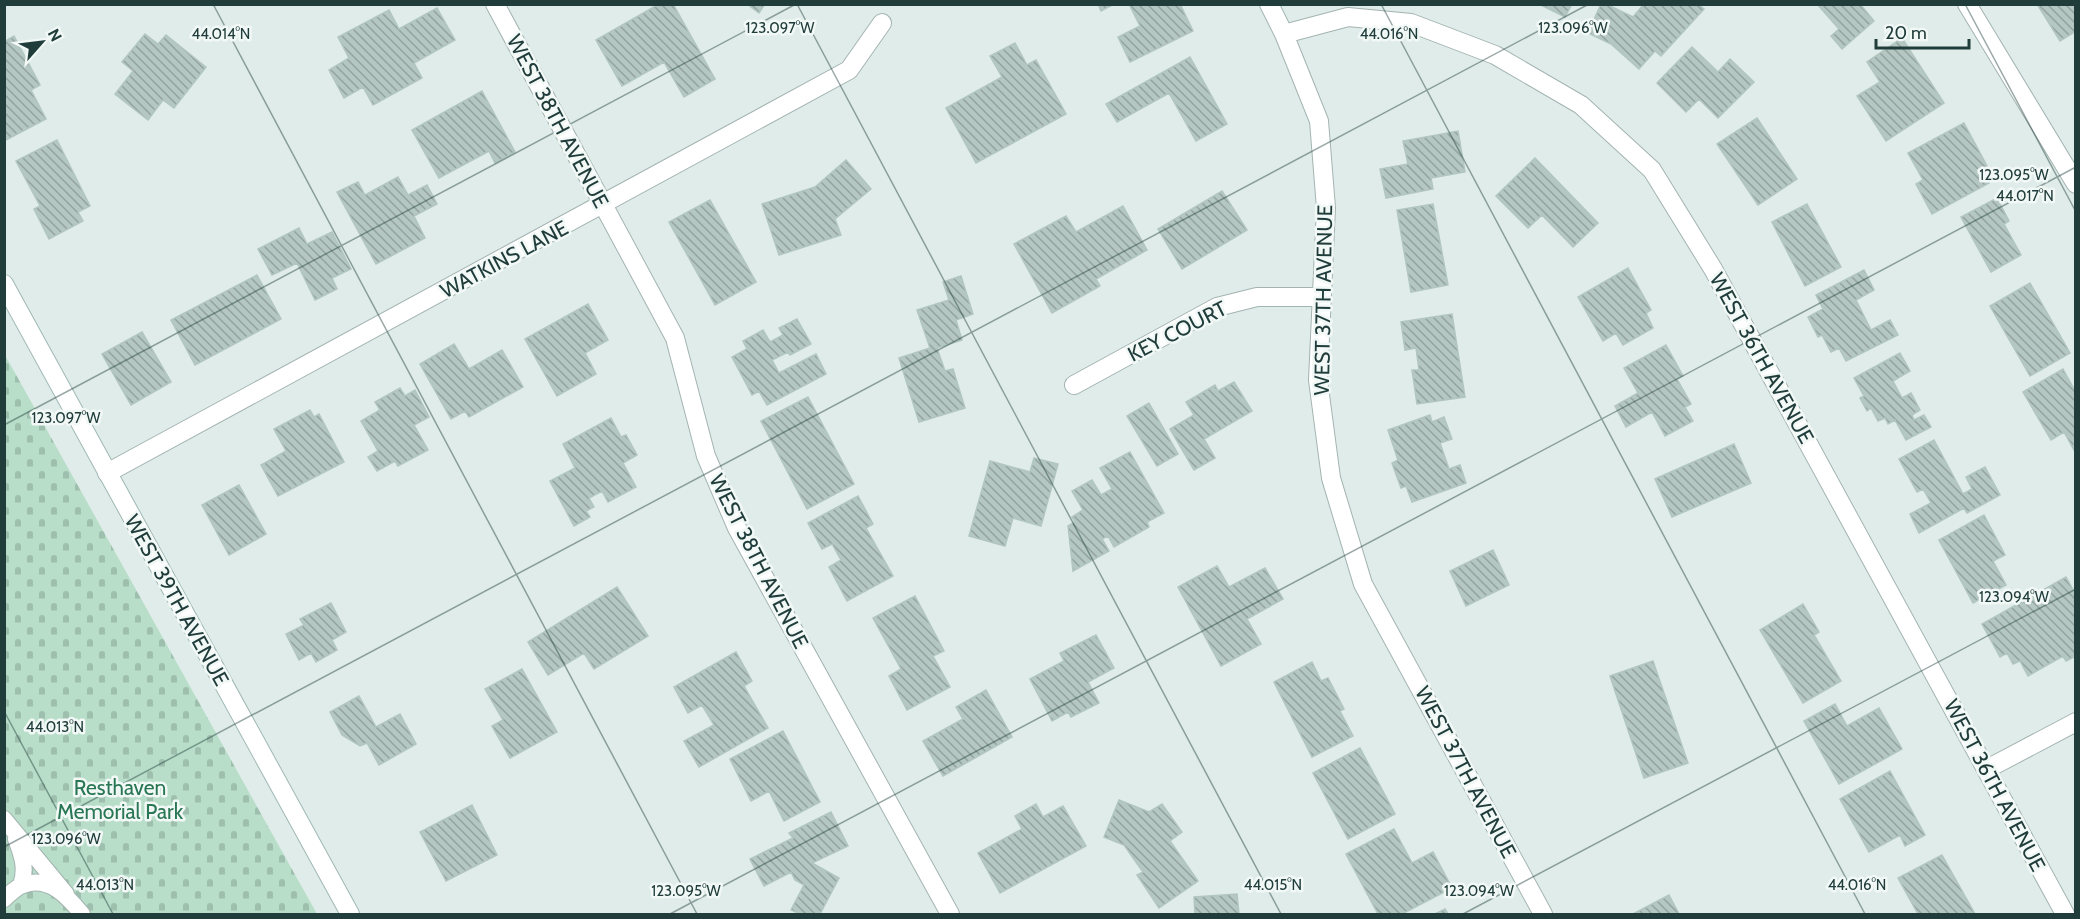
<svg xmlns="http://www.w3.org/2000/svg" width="2080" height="919" font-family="Cabin,sans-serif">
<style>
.cemetery{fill:url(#cemetery-stones)}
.building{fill:url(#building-back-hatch);stroke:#b2c6c1;stroke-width:1.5}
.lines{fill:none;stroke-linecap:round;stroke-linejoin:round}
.lane-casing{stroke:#a3b4b1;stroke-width:18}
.street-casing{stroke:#a3b4b1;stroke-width:20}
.secondary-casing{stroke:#9eb8b3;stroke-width:20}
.lane{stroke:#fff;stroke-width:16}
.street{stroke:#fff;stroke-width:18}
.secondary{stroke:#fff;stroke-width:18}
.ticks{fill:none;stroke:#203d3b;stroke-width:1.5;stroke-opacity:0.45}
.labels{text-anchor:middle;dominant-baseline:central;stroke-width:5;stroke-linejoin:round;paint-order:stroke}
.street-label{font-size:21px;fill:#203d3b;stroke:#f1f8f6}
.park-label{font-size:21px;fill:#287654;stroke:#f1f8f6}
.ticks-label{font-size:15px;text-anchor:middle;fill:#203d3b;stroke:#f1f8f6;stroke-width:5;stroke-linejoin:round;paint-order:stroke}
</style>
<defs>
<pattern id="cemetery-stones" width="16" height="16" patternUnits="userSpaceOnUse" patternTransform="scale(1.5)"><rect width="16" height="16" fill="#b8dec9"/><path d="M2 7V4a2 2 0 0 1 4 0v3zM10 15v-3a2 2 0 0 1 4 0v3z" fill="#9ebfae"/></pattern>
<pattern id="building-back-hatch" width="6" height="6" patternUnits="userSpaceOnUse" patternTransform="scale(1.5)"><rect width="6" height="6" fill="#b5c7c2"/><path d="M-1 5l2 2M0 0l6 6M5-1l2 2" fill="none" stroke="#93a39f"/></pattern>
</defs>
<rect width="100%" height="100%" fill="#e0ece9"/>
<path class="cemetery" d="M5,355L317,914H5Z"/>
<path class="building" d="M659,4H673L715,79L684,97L664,62L622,86L596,40Z
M747,4H765L759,13Z
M1098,4H1114L1101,11Z
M1129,4H1180L1193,31L1130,62L1118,37L1140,26Z
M1539,4H1572L1565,17Z
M1601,4H1606L1633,17L1644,4H1698L1704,9L1661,56L1655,51L1639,69L1611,44L1588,33Z
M1817,4H1860L1874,21L1842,49L1831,36L1839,29Z
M2037,4H2076V31L2060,41Z
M437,8L455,40L414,63L422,78L373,105L363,87L344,98L329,70L349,58L338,37L389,10L399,29Z
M145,34L158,44L166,35L206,67L174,108L163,100L148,120L115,94L133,71L122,62Z
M14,36L40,85L31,90L46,119L4,141V42Z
M1902,38L1944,103L1886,141L1857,96L1880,82L1867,62Z
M1015,43L1027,65L1036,60L1066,114L976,163L946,108L1002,77L990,56Z
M1692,47L1718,72L1730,59L1754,82L1718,118L1699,99L1686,112L1657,83Z
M1190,57L1227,124L1196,141L1169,93L1117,122L1106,104Z
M482,91L515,152L495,163L489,151L439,178L412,130Z
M1757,118L1797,179L1758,205L1717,144Z
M1964,123L1987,166L1981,169L1989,183L1932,214L1916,184L1923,180L1908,153Z
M1458,131L1465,172L1431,178L1433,189L1386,198L1380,169L1408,164L1403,141Z
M57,140L90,206L78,212L83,221L49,239L34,209L40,206L16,161Z
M1535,158L1598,223L1573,247L1542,215L1528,228L1496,196Z
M846,160L871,189L835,219L841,235L779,255L762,204L815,187Z
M398,177L408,195L427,185L437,204L414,216L425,238L376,264L337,192L358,182L365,195Z
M1222,191L1247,230L1182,269L1158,229Z
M1997,198L2009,221L2004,224L2021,255L1991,272L1961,217Z
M710,200L756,282L715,305L669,222Z
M1433,204L1448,285L1411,292L1397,210Z
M1807,204L1841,267L1805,286L1772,222Z
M1123,206L1147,250L1096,279L1100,286L1052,313L1014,244L1066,216L1076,232Z
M299,228L307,244L332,232L351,269L332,278L337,289L315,300L297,263L272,275L258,249Z
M1628,268L1651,310L1646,313L1653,328L1623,345L1616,333L1603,341L1578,297Z
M1864,270L1874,290L1856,300L1871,330L1890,320L1898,335L1846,361L1839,348L1831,352L1822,335L1818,337L1808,317L1823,309L1816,295Z
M257,275L281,319L195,365L171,320Z
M961,276L973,314L956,320L962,340L937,348L945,371L953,369L965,408L919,422L899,358L930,348L917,310L949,300L943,282Z
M2030,283L2070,353L2030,376L1990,306Z
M588,304L608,340L585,353L596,374L557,396L525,339Z
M1452,314L1465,397L1417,404L1412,370H1419L1416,348L1405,350L1401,322Z
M797,319L811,344L790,355L788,352L772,360L779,373L816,354L826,374L767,405L759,391L752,395L732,357L747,349L743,341L763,330L770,342L783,335L779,328Z
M142,332L171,382L131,405L102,354Z
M454,344L469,369L502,350L523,387L469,417L465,411L451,419L420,364Z
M1666,345L1683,376L1677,379L1691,404L1685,407L1693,421L1665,436L1652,412L1626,427L1615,406L1638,393L1624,368Z
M1900,353L1910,371L1893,381L1902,398L1911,393L1920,410L1912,415L1914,420L1924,415L1931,427L1906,440L1895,420L1888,424L1885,418L1878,421L1871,408L1867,411L1860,398L1864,396L1854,378Z
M2063,369L2074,389L2076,388L2074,450L2064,432L2051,440L2023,392Z
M1234,382L1252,411L1204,439L1215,458L1194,470L1170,429L1194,415L1186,402L1215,385L1218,391Z
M400,388L405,396L415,390L429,417L414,425L428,450L398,466L395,461L377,471L368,457L378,451L361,421L380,410L375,402Z
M808,397L854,484L807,509L761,421Z
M1149,403L1178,454L1157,466L1127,416Z
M310,410L314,417L319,414L344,462L278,496L261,465L286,451L274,429Z
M1430,415L1432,422L1444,417L1452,439L1440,443L1449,469L1460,465L1466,483L1412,502L1406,486L1401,488L1392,463L1398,460L1388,430Z
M611,418L621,437L626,435L637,455L623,463L636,487L608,502L602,491L589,498L594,507L586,511L590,517L574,526L550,481L575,468L563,444Z
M1934,440L1963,494L1972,489L1966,477L1985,467L2000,495L1967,513L1964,508L1919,533L1910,514L1931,503L1923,489L1917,492L1899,459Z
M1734,444L1751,483L1672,517L1655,479Z
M1130,452L1164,513L1147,522L1149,527L1114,547L1108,536L1102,539L1109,551L1073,571L1068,526L1075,522L1072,517L1083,510L1072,491L1092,480L1101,495L1112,489L1100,468Z
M1034,458L1058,464L1041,526L1013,518L1005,546L969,536L990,461L1030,472Z
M239,485L266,534L229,555L202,505Z
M858,496L873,524L866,528L893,576L847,601L829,567L841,560L832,544L822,549L808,523Z
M1984,515L2005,555L1993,561L2006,585L1973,603L1939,540Z
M1493,550L1509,585L1466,606L1450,571Z
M1217,566L1229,587L1265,568L1283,599L1247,619L1261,644L1221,666L1178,587Z
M2066,577L2076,595V656L2066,661L2063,656L2028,676L2020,661L2013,664L2007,653L2000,657L1982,624Z
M617,587L648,636L594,669L584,653L548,675L528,642Z
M915,596L944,651L933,656L950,687L907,710L889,676L901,669L873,618Z
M331,603L346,632L332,640L337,650L316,662L311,653L299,660L286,634L304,625L300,619Z
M1803,604L1819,632L1814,635L1841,681L1803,703L1760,630Z
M1096,635L1114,668L1088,682L1099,703L1071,717L1068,712L1052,721L1030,679L1064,661L1060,653Z
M736,652L752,681L744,686L768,728L699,767L684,741L714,725L702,705L688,713L674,687Z
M1653,661L1688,763L1644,778L1610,676Z
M1312,662L1321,681L1328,678L1344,709L1340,711L1353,736L1312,757L1274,682Z
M522,669L557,732L510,758L492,726L503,720L485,689Z
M986,690L1012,737L943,776L923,741L963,719L956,707Z
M359,696L376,727L400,714L416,744L379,765L367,743L360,746L342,735L330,712Z
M1835,704L1847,726L1879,708L1902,749L1839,784L1804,721Z
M783,731L820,802L784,821L769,791L751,801L730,759Z
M1360,748L1395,814L1348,839L1313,773Z
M1890,771L1925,835L1905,846L1900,835L1869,852L1840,799Z
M1119,800L1149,812L1162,804L1182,832L1170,841L1198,881L1159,908L1137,875L1143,872L1124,845L1104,837Z
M1036,804L1043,817L1063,806L1086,846L1000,893L978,853L1022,829L1015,816Z
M472,805L497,855L446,881L420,832Z
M831,812L848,846L812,863L839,878L820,914H800L791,910L804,885L795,880L791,872L764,886L750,859L793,838L789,833Z
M1394,829L1412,863L1433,852L1452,888L1402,914H1378L1346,854Z
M1942,855L1975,914H1918L1898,878Z
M1237,894L1239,914H1195L1194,897Z
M1669,895L1679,914H1633Z
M1445,909L1448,914H1435Z"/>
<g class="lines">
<defs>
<path id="lane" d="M4,819L66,894
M16,839C22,855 27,869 21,885
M4,899C10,894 16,887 23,885C49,875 68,897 82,914"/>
<path id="street" d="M495,4L675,338L706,456L737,528L950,914
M1269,4L1284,34L1319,121L1326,208L1318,380L1331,478L1363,584L1543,914
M1967,4L2076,184
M1284,34L1348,17L1411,23L1495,55L1581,105L1652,170L1713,269L2065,914
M1074,385L1217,307L1257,297H1321
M107,473L849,70L882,23
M1987,769L2076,722"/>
<path id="secondary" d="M4,284L350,914"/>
</defs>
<use href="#lane" class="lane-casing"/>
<use href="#street" class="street-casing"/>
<use href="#secondary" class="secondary-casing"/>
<use href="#lane" class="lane"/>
<use href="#street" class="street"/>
<use href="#secondary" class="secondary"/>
</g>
<path class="ticks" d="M213,4L697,914M797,4L1281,914M1381,4L1865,914M1965,4L2076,212M4,425L796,4M4,711L113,914M4,847L1589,4M670,914L2076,167M1463,914L2076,589"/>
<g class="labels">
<g class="street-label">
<text transform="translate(558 121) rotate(62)">WEST 38TH AVENUE</text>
<text transform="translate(504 259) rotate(-28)">WATKINS LANE</text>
<text transform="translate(1323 300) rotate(-89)">WEST 37TH AVENUE</text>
<text transform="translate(1177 331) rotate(-27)">KEY COURT</text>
<text transform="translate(1762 358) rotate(61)">WEST 36TH AVENUE</text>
<text transform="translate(759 561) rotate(63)">WEST 38TH AVENUE</text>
<text transform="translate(177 600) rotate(61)">WEST 39TH AVENUE</text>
<text transform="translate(1466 772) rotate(62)">WEST 37TH AVENUE</text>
<text transform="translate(1995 785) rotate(62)">WEST 36TH AVENUE</text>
</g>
<g class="park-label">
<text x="120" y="787">Resthaven<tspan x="120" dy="24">Memorial Park</tspan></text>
</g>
</g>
<g class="ticks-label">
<text x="780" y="33">123.097°W</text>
<text x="1573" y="33">123.096°W</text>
<text x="221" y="39">44.014°N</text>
<text x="1389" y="39">44.016°N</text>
<text x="2014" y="180">123.095°W</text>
<text x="2025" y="201">44.017°N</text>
<text x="66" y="423">123.097°W</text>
<text x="2014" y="602">123.094°W</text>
<text x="55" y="732">44.013°N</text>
<text x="66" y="844">123.096°W</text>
<text x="105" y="890">44.013°N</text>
<text x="1273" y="890">44.015°N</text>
<text x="1857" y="890">44.016°N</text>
<text x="686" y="896">123.095°W</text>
<text x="1479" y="896">123.094°W</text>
</g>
<rect width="2080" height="919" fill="none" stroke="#203d3b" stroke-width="12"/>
<g transform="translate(42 42) rotate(62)" stroke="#f1f8f6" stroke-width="4.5" paint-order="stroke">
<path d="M0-4.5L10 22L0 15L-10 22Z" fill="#203d3b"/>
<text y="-9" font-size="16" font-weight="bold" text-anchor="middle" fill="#203d3b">N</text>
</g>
<path d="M1876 39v9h93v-9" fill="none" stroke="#203d3b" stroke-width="3"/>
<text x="1885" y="39" font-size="18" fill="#203d3b" stroke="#f1f8f6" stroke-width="4.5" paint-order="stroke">20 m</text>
</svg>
